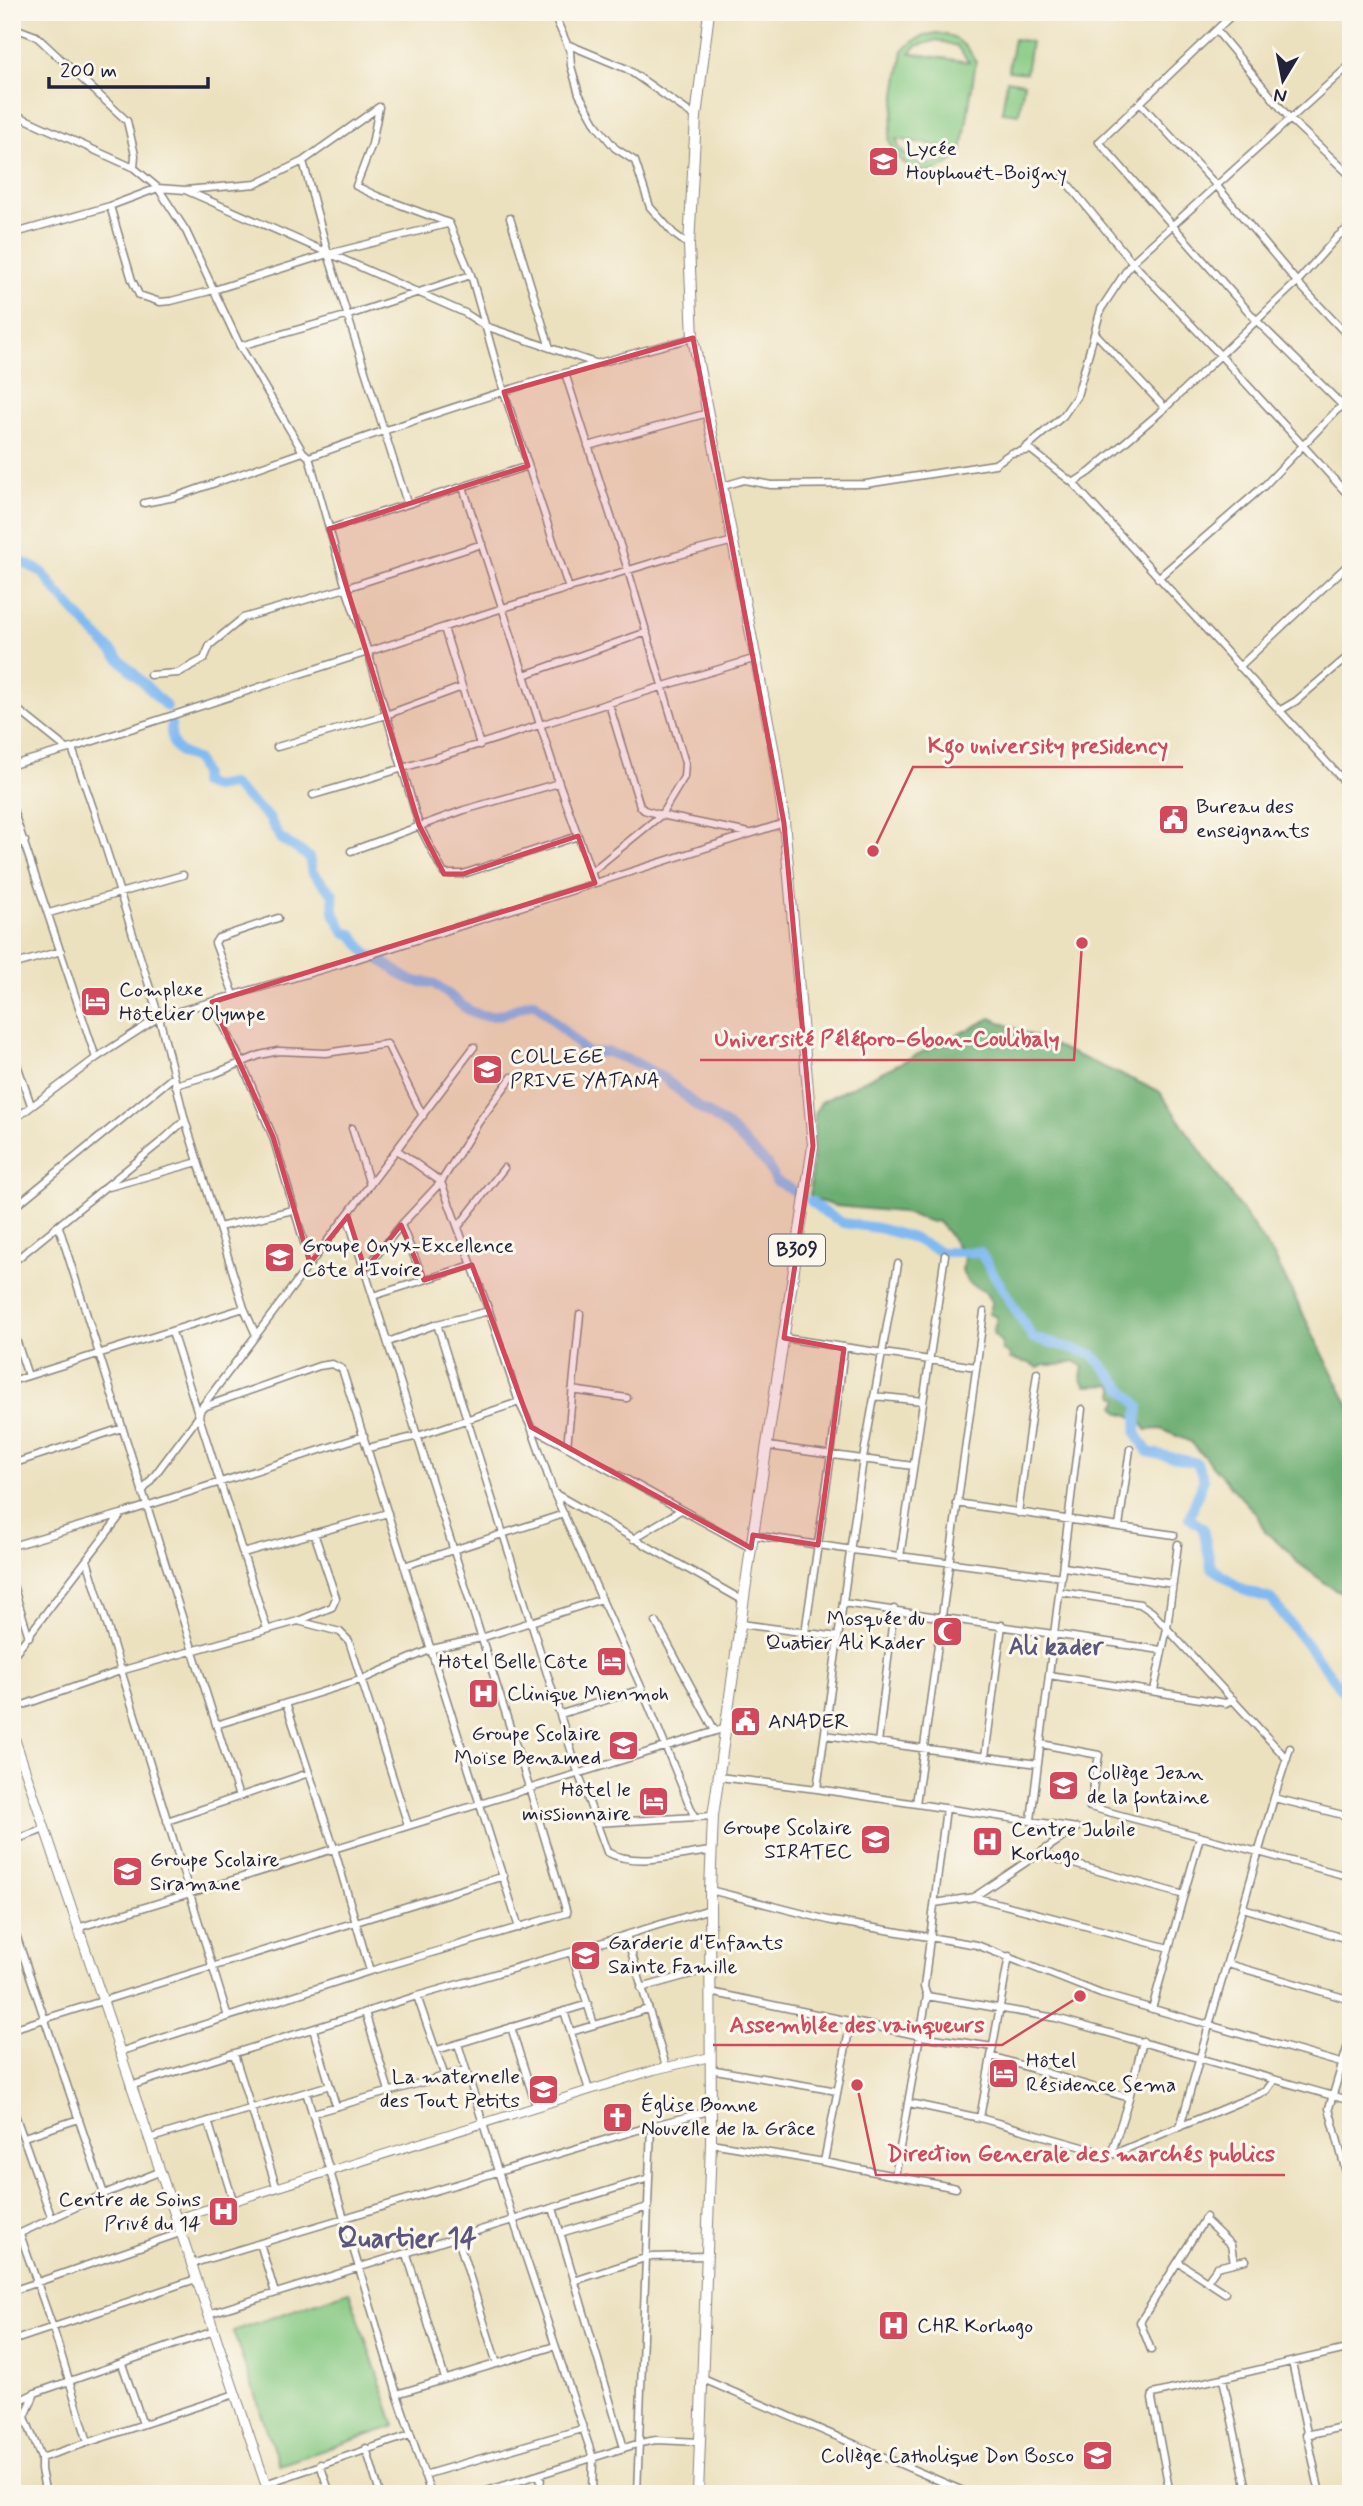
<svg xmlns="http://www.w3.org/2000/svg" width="1363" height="2506" font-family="Mynerve,sans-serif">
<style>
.green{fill:#86c983;stroke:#54765f;stroke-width:2;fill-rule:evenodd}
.forest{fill:#6cad71;stroke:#476856;stroke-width:2}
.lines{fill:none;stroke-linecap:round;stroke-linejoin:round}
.river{stroke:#81b9f1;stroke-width:10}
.minor-casing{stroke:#87827d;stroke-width:9}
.tertiary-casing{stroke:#87827d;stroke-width:10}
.secondary-casing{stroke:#87827d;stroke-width:11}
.primary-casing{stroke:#87827d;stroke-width:12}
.minor{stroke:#fff;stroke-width:6}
.tertiary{stroke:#fff;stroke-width:8}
.secondary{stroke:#fff;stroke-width:9}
.primary{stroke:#fff;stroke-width:10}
.marked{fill:#d1495b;fill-opacity:0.2;stroke:#d1495b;stroke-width:5;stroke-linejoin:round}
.labels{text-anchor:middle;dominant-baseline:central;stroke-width:6;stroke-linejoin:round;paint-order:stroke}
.shield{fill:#fbf7ec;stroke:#636270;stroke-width:2}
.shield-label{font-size:19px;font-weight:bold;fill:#22223b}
.poi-label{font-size:21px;fill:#22223b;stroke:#fbf7ec;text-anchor:start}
.quarter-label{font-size:24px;font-weight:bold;fill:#5b567c;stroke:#fbf7ec}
.district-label{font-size:28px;font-weight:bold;fill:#5b567c;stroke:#fbf7ec}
.leader{fill:none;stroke:#d1495b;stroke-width:2.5}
.callout-dot{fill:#d1495b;stroke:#fbf7ec;stroke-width:2.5}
.callout-label{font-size:23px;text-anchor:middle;font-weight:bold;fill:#d1495b;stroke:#fbf7ec;stroke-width:6;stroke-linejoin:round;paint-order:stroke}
</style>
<rect width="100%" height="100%" fill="#fbf7ec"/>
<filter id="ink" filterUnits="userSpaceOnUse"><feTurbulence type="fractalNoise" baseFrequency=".0143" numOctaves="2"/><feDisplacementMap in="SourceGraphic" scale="14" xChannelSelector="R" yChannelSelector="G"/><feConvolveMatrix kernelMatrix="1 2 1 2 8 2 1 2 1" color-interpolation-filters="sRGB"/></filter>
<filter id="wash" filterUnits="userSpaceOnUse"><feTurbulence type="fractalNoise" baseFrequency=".00686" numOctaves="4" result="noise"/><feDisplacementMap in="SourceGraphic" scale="28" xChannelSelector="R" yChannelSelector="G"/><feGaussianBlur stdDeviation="1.57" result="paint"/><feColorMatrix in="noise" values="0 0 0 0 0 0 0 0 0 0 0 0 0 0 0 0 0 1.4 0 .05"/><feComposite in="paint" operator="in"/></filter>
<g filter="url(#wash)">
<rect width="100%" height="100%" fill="#ece1bf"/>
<path class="green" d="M937,33C956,36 966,44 976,61L962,151C938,182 902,177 889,140L903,50C914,40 922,35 937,33ZM937,40L957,46L969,62L910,53L917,46ZM896,139L955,148V149C938,173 905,168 896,139Z
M1014,39L1031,42L1026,73L1008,71Z
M1007,80L1024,83L1019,114L1002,112Z
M349,2291L395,2426L279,2465L233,2331Z"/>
<path class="forest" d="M991,1018L1159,1091L1275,1258L1351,1410V1594L1335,1590L1297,1562L1286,1548L1265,1532L1257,1515L1191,1442L1161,1429L1146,1430C1142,1419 1130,1415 1118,1412L1115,1407L1119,1400L1114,1395L1115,1389L1112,1385L1086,1386L1081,1378L1083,1367L1075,1361L1060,1365H1044L1038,1368L1029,1363L1010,1359L1009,1354L1003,1351L1001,1342L993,1334L997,1317L989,1314L992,1303L985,1292L967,1282L962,1270L964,1257C956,1243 947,1231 937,1221L932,1222L901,1212L835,1206L810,1198L815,1114L821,1102Z"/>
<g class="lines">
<path class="river" d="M12,557L42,572L58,593L94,633L167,707
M171,724C170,748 176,751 197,760L203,774L202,783L214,787L231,784L269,818L280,838L309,857L312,872L333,894L334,913L345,933L352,934L368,955C386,958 397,977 415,981C423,984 429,980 436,985C455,997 467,1017 493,1016C507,1015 520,1005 534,1002L587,1053L608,1052L637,1063L664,1078L698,1107L726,1125L767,1164L776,1181L802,1195
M811,1201L821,1210L843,1223L878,1228L910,1237L941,1252H980L1033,1338L1092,1354L1139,1406L1136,1433L1148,1452L1197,1463L1204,1479L1189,1518L1203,1528L1211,1567L1243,1590L1271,1599L1351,1701"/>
</g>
</g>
<g filter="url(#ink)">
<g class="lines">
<defs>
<path id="minor" d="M553,12L570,51L571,66L579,94L597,126L615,148L635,161L650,207L674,234L689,245
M1235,12L1099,142L1256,320L1343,406
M1346,12L1351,17
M12,27L36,36L127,121L135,155L134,168
M1216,30L1290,119L1351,176
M567,44L627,69L696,117
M1140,103L1216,185L1297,282L1351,339
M379,107L372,144L356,186L377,196L449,223L471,275L504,392L569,589
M12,113L134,168L158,188L186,231L240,346L303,452L309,457L346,588L368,652L419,825L444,874H463L578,836
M303,161L328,254L407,503
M1063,178L1132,262L1220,355L1351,498
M185,190L465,313L485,326L595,363
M110,206L132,280L139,295L160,302L171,301L214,290L328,254L447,224
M510,218L550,348
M12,234L110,206L158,188L185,190L256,184L303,161L379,107
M1095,333L1165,408
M240,346L349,315L471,275
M565,373L628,570L685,763L684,777L661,815L644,810L640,806L609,704
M588,446L708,413
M1023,450L1063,416L1077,396L1101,309L1132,262L1351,64
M309,457C435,412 563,370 693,338
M1073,483L1090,472L1165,408L1297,282L1338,236L1351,226
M723,486L744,480L771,485L866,484L995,464L1011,453L1031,450L1073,483L1351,789
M463,487L559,783L595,883
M144,503L175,497L303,452
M329,529L528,466
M1158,578L1265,485L1337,410L1351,400
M444,628L480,745
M1239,667L1351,562
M150,675L178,673L204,659L210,645L243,618L346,588L482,544
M524,675L647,632
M12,705L67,749
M1279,711L1296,701L1351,654
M277,747L386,715L462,687
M72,748L95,814L159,1017L185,1120L244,1308L256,1335
M12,765L72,748L503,608L675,556L734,541
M313,795C462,752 608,701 757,658
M12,807L96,1058
M12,845L25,841
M351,851L464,810L559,783
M591,872L661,815L749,833
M49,913L183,875
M12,965L61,951
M234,995L215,943L218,938L278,918
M212,1002L242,1063L273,1137L310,1263
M12,1050L31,1105
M175,1085L214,1074L260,1055L278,1051L326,1053L387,1044L423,1116
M12,1121L96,1058L159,1017L344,963L784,823
M352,1128L370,1185
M397,1150L441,1182L489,1311L519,1402L531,1427L554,1493L642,1689L694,1816
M109,1187L198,1162
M12,1209L173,1077
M401,1225L424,1280
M59,1227L239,1797
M219,1227L293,1210
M458,1227L504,1168
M12,1263L163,1140L185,1120
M365,1270L401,1225L441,1182L478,1123L512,1077
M373,1296L472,1265
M437,1324L578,1772L607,1852C637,1868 680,1854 712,1851
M12,1327L28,1376
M172,1332L267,1629
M784,1338L976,1367
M388,1342L437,1324L489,1311
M12,1381L244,1308
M572,1390L627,1398
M874,1396L923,1401
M201,1408L319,1366L332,1364L342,1369L519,1928
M531,1427L751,1548
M768,1446L913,1466
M567,1447L580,1314
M368,1448L418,1436L519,1402
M12,1464L122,1428
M142,1492L199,1416L201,1408L474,1047
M554,1493L744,1601
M956,1503L1174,1535
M1018,1513L1037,1373
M1119,1527L1130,1449
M753,1535L852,1550L1062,1577
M633,1539L681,1510
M12,1546L121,1514L364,1436
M243,1553L388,1513
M900,1557L945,1255
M87,1560L228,2017
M404,1566L564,1514
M1064,1567L1173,1584
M12,1582L29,1637
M1060,1592L1140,1604L1152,1612L1287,1759
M843,1603L1161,1650
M298,1621L340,1632L349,1641L408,1825
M656,1622L715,1731
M741,1624L838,1637
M805,1633L831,1455L844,1349
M12,1657L120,1516
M1049,1675L1226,1703L1233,1699
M1154,1690L1167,1628L1178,1544
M286,1703L334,1848L370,1971
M12,1709L120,1671L298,1621L332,1607L336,1598L314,1533
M561,1714L642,1689
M216,1725L363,1679L432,1649L481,1638L602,1599
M825,1735L1038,1764
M878,1743L894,1609
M1041,1744L1099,1755L1090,1807L1351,1877
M985,1757L1002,1625
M719,1777L817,1789L1077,1828
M817,1789L863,1459L898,1264
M1274,1798L1351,1817
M916,1804L984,1312
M1031,1820L1082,1409
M167,1821L309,1773
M596,1823L713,1816
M12,1841L45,1829
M1038,1854L1184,1895
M710,1890L832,1921L977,1945L1101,1994L1351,2066
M974,1897L1077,1828
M935,1903L974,1897L1169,1948
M1243,1908L1351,1940
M12,1923L104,2194
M77,1928L726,1728
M626,1935L666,2066
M571,1952L594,2025
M1228,1964L1351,2000
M641,1988L709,1969
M710,1992L921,2036L993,2047
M417,1996L444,2074
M927,1996L1056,2018L1351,2101
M1152,2009L1200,1837
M564,2011L589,2090
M365,2012L389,2091
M511,2027L536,2106
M12,2029L504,1876
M313,2029L336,2106
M571,2032L648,2009
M1351,2035L1329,2108L1351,2191
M458,2044L514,2222L593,2458L592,2494
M437,2050L588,2004
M119,2052L370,1971L567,1913L529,1787L347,1215
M234,2054L276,2186
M991,2056L1129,2098
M710,2069L837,2091
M130,2086L417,1996L571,1952L710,1909
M306,2092L397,2394L431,2494
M909,2103L980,2118L1111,2155L1266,2091L1274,2080
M12,2106L52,2219
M313,2113L466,2070
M980,2118L1009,1956
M208,2121L233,2200
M1180,2127L1274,1798L1290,1748
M24,2137L79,2119
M148,2139L330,2085
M711,2143L824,2162L956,2188
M1111,2155L1129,2098L1143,2041
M824,2162L851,2020
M895,2176L927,1996L924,1987L946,1808
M553,2208L624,2448
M1204,2219L1231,2245L1234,2263
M560,2233L648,2207
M20,2234L53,2328L88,2442
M12,2237L104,2194L159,2172
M458,2239L497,2364
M260,2243L275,2293
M407,2254L445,2379
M1178,2262L1225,2293
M191,2264L651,2126L709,2111
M574,2281L648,2257L708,2256
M1207,2281L1217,2267L1246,2260
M12,2291L180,2233
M208,2314L649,2178
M12,2341L196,2279
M1151,2350L1140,2322L1206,2217
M1292,2362L1320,2494
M122,2364L143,2424
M703,2379L970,2494
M1223,2379L1248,2494
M35,2393L25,2417L41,2458V2470L46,2494
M397,2394L555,2346
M12,2409L23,2399L35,2393L214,2331
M1306,2435L1351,2425
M366,2448L380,2494
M41,2458L235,2394
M320,2464L330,2494
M424,2475L582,2429
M265,2484L410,2435
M12,2490V2493
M477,2494L640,2443L656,2440L701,2442
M540,2494L541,2474
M637,2494L651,2126
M1170,2494L1152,2399L1153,2394L1351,2348"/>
<path id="tertiary" d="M176,2219L654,2070L710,2057"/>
<path id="secondary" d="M12,1731L269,2494"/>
<path id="primary" d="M698,2494L711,2143L710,1890L713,1816L751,1548L813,1146L784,821L774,752L693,338L689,245L696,117L709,12"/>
</defs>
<use href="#minor" class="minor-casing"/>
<use href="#tertiary" class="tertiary-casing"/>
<use href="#secondary" class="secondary-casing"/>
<use href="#primary" class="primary-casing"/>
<use href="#minor" class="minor"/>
<use href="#tertiary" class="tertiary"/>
<use href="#secondary" class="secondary"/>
<use href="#primary" class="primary"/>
</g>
</g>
<path class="marked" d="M693,338L784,823L813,1146L784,1338L844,1349L818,1545L753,1535L751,1548L531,1427L472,1265L424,1280L401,1225L365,1270L348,1216L310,1263L273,1137L212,1002L595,883L578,836L463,874H444L419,825L329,529L528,466L504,392Z"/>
<defs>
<symbol id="school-square" viewBox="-11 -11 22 22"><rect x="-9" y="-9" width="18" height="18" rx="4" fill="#d1495b" stroke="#fbf7ec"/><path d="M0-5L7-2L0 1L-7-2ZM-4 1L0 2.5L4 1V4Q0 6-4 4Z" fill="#fff"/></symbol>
<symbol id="civic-square" viewBox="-11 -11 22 22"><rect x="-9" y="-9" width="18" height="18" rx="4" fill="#d1495b" stroke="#fbf7ec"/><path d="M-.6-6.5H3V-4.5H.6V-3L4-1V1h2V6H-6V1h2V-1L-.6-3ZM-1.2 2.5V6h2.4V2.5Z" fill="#fff"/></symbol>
<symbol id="hotel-square" viewBox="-11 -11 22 22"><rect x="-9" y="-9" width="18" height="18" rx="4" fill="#d1495b" stroke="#fbf7ec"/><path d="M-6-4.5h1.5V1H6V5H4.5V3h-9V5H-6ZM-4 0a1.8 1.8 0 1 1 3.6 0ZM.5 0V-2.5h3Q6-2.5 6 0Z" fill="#fff"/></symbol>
<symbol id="university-square" viewBox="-11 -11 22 22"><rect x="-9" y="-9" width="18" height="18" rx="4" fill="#d1495b" stroke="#fbf7ec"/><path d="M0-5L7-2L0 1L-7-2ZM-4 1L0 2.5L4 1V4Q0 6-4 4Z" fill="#fff"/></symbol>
<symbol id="mosque-square" viewBox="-11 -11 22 22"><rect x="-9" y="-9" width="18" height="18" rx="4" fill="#d1495b" stroke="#fbf7ec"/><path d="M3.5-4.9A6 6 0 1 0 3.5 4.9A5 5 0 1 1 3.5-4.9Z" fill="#fff"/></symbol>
<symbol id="hospital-square" viewBox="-11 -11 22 22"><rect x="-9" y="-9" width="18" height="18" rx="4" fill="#d1495b" stroke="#fbf7ec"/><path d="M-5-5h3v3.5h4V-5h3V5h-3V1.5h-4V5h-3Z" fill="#fff"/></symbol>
<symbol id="church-square" viewBox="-11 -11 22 22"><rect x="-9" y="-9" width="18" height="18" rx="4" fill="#d1495b" stroke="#fbf7ec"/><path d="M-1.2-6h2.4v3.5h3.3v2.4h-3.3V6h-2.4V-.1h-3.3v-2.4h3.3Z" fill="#fff"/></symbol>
</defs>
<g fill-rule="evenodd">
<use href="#school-square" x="866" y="144" width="35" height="35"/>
<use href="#civic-square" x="1156" y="802" width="35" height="35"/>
<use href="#hotel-square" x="78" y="984" width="35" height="35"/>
<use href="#school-square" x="470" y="1052" width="35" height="35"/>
<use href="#university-square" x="262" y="1240" width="35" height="35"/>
<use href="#mosque-square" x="930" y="1614" width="35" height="35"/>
<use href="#hotel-square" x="594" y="1644" width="35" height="35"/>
<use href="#hospital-square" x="466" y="1676" width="35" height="35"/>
<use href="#civic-square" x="728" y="1704" width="35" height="35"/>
<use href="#school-square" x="606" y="1728" width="35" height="35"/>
<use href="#university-square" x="1046" y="1768" width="35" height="35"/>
<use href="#hotel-square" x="636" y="1784" width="35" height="35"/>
<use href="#school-square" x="858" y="1822" width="35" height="35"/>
<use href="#hospital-square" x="970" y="1824" width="35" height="35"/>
<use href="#school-square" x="110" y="1854" width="35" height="35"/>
<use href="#school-square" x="568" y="1938" width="35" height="35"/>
<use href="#hotel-square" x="986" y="2056" width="35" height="35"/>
<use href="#school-square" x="526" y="2072" width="35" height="35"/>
<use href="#church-square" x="600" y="2100" width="35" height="35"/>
<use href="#hospital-square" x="206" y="2194" width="35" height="35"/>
<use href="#hospital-square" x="876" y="2308" width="35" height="35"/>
<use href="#school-square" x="1080" y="2438" width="35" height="35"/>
</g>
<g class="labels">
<rect class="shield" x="769" y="1234.5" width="56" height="31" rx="5"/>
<g class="shield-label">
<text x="797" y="1250">B309</text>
</g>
<g class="poi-label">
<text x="906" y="149">Lycée<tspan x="906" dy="24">Houphouët-Boigny</tspan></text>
<text x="1196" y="807">Bureau des<tspan x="1196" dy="24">enseignants</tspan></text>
<text x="119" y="990">Complexe<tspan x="119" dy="24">Hôtelier Olympe</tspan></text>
<text x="510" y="1057">COLLEGE<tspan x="510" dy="24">PRIVE YATANA</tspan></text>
<text x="302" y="1246">Groupe Onyx-Excellence<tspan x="302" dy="24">Côte d'Ivoire</tspan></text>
<text x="925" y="1619" text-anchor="end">Mosquée du<tspan x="925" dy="24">Quatier Ali Kader</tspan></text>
<text x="588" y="1662" text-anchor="end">Hôtel Belle Côte</text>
<text x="507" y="1694">Clinique Mienmoh</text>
<text x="768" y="1722">ANADER</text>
<text x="601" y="1734" text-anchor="end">Groupe Scolaire<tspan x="601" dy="24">Moïse Benamed</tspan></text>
<text x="1087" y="1773">Collège Jean<tspan x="1087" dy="24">de la fontaine</tspan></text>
<text x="631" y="1790" text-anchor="end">Hôtel le<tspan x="631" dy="24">missionnaire</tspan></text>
<text x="852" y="1828" text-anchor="end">Groupe Scolaire<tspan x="852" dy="24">SIRATEC</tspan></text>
<text x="1011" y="1830">Centre Jubile<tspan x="1011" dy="24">Korhogo</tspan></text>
<text x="150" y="1860">Groupe Scolaire<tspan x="150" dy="24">Siramane</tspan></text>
<text x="608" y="1943">Garderie d'Enfants<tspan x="608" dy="24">Sainte Famille</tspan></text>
<text x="1026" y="2061">Hôtel<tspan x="1026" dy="24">Résidence Sema</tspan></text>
<text x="520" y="2077" text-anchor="end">La maternelle<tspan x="520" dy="24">des Tout Petits</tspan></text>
<text x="641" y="2105">Église Bonne<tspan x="641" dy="24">Nouvelle de la Grâce</tspan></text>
<text x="201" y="2200" text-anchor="end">Centre de Soins<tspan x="201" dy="24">Privé du 14</tspan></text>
<text x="917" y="2326">CHR Korhogo</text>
<text x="1074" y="2456" text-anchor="end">Collège Catholique Don Bosco</text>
</g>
<g class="quarter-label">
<text x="1056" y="1647">Ali kader</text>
</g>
<g class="district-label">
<text x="407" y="2239">Quartier 14</text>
</g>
</g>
<path class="leader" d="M873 851L913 767H1183M1082 943L1074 1060H700M1080 1996L1002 2045H713M857 2085L876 2175H1285"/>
<g class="callout-dot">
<circle cx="873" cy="851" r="7"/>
<circle cx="1082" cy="943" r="7"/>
<circle cx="1080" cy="1996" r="7"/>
<circle cx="857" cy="2085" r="7"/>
</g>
<g class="callout-label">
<text x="1048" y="753">Kgo university presidency</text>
<text x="887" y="1046">Université Péléforo-Gbon-Coulibaly</text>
<text x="857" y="2032">Assemblée des vainqueurs</text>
<text x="1081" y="2161">Direction Generale des marchés publics</text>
</g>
<rect width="1363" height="2506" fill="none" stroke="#fbf7ec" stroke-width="42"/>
<g transform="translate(1283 80) rotate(190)" stroke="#fbf7ec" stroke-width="5" paint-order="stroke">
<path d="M0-5L12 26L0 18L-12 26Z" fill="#22223b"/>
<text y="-10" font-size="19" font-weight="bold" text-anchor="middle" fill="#22223b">N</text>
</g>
<path d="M49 77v10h159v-10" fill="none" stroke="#22223b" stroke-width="3.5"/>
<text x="60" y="77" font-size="21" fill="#22223b" stroke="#fbf7ec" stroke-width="5" paint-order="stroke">200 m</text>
</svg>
